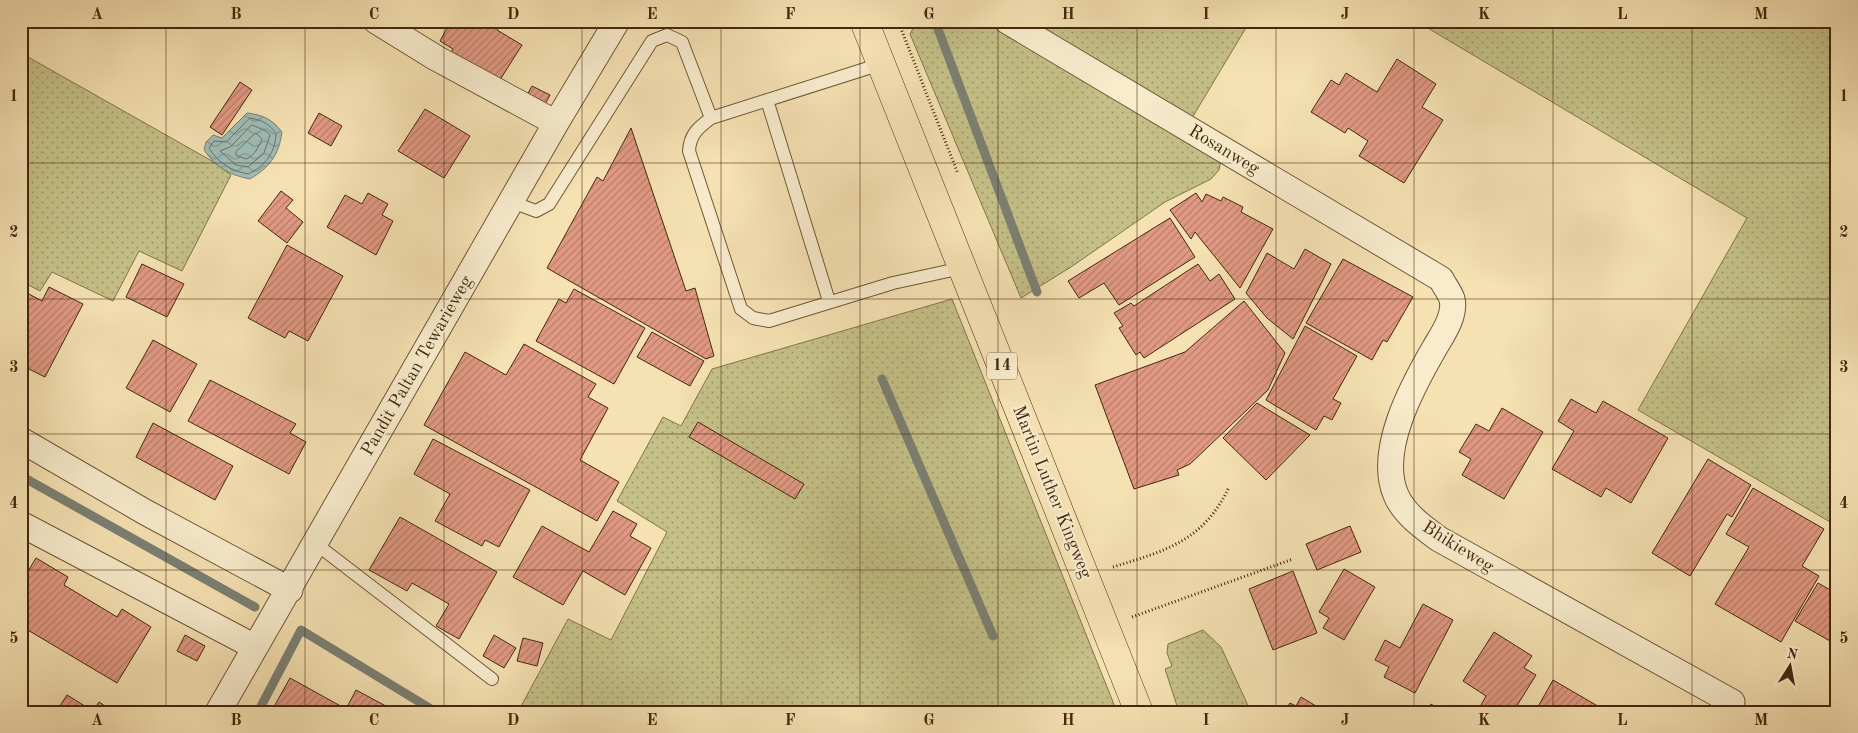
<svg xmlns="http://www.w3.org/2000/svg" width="1858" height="733" font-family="'Old Standard TT',serif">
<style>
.grass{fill:url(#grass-dots);stroke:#84744b}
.water{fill:url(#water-waves);stroke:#7b8073}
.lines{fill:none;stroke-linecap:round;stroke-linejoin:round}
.shore{stroke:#727262;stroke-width:1}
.stream{stroke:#7b8073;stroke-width:9}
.building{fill:url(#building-hatch);stroke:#45270f}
.lane-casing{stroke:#715638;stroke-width:14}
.street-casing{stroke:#715638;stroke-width:27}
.primary-casing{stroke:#45270f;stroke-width:29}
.path{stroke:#45270f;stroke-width:3;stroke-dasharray:1 2.5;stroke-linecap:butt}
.lane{stroke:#f8eccd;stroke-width:12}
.street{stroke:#f8eccd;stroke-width:25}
.primary{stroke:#f5e1b2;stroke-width:28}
.grid{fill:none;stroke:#45270f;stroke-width:1;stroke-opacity:0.55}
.labels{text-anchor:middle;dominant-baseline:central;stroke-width:4.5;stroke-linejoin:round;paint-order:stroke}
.shield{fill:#f8eccd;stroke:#7b6248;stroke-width:1}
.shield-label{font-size:16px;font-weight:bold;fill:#45270f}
.street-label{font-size:18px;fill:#45270f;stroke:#f8eccd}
.neatline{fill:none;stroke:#45270f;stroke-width:2}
.grid-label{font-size:16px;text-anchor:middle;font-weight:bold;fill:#45270f}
</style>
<defs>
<pattern id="grass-dots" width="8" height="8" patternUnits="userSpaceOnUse" patternTransform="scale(1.25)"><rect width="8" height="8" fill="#c4c087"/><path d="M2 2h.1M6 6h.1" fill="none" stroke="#a19c6d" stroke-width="1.8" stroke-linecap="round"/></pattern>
<pattern id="water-waves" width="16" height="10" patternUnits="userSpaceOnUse" patternTransform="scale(1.25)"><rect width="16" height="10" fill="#9fbcb5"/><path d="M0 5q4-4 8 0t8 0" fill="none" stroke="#839992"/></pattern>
<pattern id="building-hatch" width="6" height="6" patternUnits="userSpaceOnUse" patternTransform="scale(1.25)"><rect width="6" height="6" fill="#e19983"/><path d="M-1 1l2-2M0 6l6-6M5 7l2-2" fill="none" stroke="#b87d6a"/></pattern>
</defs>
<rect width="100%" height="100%" fill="#f5e1b2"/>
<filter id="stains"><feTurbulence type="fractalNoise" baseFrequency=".004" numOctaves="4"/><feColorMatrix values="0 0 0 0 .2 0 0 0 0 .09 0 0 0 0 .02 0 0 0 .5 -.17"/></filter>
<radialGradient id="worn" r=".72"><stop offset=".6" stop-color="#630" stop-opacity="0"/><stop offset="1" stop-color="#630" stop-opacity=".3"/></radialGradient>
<path class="grass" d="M917,21H994L1221,160L1219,170L1211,179L1165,202L1071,267L1021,298L910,34Z
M1026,21H1250L1192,118Z
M1416,21H1837V526L1638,410L1747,218Z
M21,53L212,161L231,175L182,271L139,251L113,301L52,272L40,291L21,281Z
M952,299L1117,712H518L568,619L611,640L667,532L617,501L663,417L681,426L712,369Z
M1203,630L1221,647L1251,712H1179L1165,669L1172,666L1167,653L1168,644Z"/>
<path class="water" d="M247,113C263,115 272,119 282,132C279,155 269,168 250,179C229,175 216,167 204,150L206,142L213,135L222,138Z"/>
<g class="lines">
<path class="shore" d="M250,118C262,120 270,124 276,134C275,153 265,166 248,174C232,171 218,163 209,148L214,141L226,142Z
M252,125L266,131L270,135L264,153L248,167L236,165L220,151L230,147Z
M256,133L262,139C258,148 255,155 246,159L236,155V152Z"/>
<path class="stream" d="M935,21L1037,292
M882,379L993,636
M21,476L255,607
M258,712L301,630L436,712"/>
</g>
<path class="building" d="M451,21H502L497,30L522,45L498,83L450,54L453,49L440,41Z
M1397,59L1436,84L1422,107L1443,120L1404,183L1359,156L1368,141L1348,128L1345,133L1311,112L1331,80L1339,85L1346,73L1377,92Z
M240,82L252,90L222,135L210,127Z
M532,86L550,95L541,112L523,102Z
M425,109L470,136L444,178L398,151Z
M319,113L342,126L331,146L308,133Z
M631,128L686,291L695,288L714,356L706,359L547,268L597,177L603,181Z
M281,191L293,200L286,208L303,222L287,243L258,221Z
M368,193L388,204L382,215L393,221L376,255L327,227L345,195L362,204Z
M1196,193L1202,202L1206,194L1221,201L1223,197L1243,207L1241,212L1273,229L1240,288L1195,232L1191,239L1170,210Z
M1170,218L1195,257L1119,305L1104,283L1079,298L1068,281Z
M287,245L343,276L308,341L289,331L285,338L248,318Z
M1305,249L1331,264L1293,339L1267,318L1246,293L1267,253L1294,269Z
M1343,259L1413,297L1387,342L1383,340L1372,360L1306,323Z
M142,264L184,284L167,317L126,297Z
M1198,264L1210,281L1219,274L1235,299L1144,358L1140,352L1136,355L1119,328L1123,326L1114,313L1131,303L1134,306Z
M49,287L83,304L45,377L21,365V303L27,293L42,301Z
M574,289L645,328L614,384L536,341L559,299L566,303Z
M1244,301L1285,353L1268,390L1190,464L1177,470L1179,475L1134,489L1095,385L1185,352Z
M1305,326L1357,356L1333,399L1341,403L1332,420L1324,416L1316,430L1266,400Z
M652,332L704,361L690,386L637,357Z
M153,340L197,364L170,412L126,388Z
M524,344L596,384L588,397L608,408L580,460L619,482L597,521L424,425L465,352L506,375Z
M210,380L296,424L290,433L306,442L289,474L188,421Z
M1571,399L1596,413L1603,401L1668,438L1631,503L1606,488L1601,497L1552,469L1574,431L1558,421Z
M1257,403L1310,435L1266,480L1223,438Z
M1502,408L1543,432L1504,499L1462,475L1471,459L1459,452L1476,424L1489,431Z
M698,422L804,484L795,499L689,437Z
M153,423L233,466L215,500L136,457Z
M433,439L530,490L499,547L485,540L482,546L435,521L450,494L414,474Z
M1708,459L1751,485L1732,517L1727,514L1690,576L1652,553Z
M1753,488L1824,529L1802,566L1819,576L1781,642L1715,604L1749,547L1726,534Z
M613,511L637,524L630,536L651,548L625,595L583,571L563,605L513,577L542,526L589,552Z
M400,517L497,572L459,639L436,626L449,604L412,583L407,591L369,570Z
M1350,526L1361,552L1317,570L1306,544Z
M36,558L68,577L64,585L117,617L122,609L151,627L117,683L21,626V583Z
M1344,569L1375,587L1344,640L1323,628L1329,618L1319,612Z
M1293,571L1317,633L1273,650L1249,589Z
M1818,583L1834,592L1837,588V645L1795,621Z
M1423,604L1453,620L1415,693L1384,677L1389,667L1375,660L1385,640L1400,648Z
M1494,632L1532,656L1524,668L1536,675L1513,712H1492L1481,705L1486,696L1463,681Z
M185,635L205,646L197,661L177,651Z
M494,635L516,648L504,668L483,656Z
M523,638L543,643L537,666L517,661Z
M290,678L346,709L356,690L397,712H271Z
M1553,680L1608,712H1535Z
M67,695L93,711L99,702L114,712H56Z
M1301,697L1326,712H1284L1290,703L1296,706Z
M1431,704L1444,712H1427Z
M24,707L31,712H21Z
M1447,707L1456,712H1444Z"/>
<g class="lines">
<defs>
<path id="lane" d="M881,64L711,118C698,128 690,134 689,151L741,309L753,318L769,321L893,283L962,268
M767,100L829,301
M512,202L536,211L549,204L652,41L667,35L682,42L711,118
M316,544L492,679"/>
<path id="street" d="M376,21L436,58L556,123
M1007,21L1441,279C1444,285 1450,293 1452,299C1456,316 1442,335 1434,349C1412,387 1377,451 1396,495C1404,514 1423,527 1439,539L1732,702
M21,440L145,512L290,590
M21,524L255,647
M218,712L556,123L617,21"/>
<path id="primary" d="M864,21L1139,712"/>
</defs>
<use href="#lane" class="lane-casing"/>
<use href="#street" class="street-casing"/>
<use href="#primary" class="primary-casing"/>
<path class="path" d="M898,21L958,174
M1113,567C1165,551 1204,541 1229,487
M1132,617L1293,559
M1756,708L1768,712"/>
<use href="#lane" class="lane"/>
<use href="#street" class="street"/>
<use href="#primary" class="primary"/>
</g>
<path class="grid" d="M166,21V712M305,21V712M444,21V712M582,21V712M721,21V712M860,21V712M998,21V712M1137,21V712M1276,21V712M1414,21V712M1553,21V712M1692,21V712M21,163H1837M21,299H1837M21,434H1837M21,570H1837"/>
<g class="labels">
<rect class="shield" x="987" y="352.5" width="30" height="27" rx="4"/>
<g class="shield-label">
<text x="1002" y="366">14</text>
</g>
<g class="street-label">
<text transform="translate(1224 150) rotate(31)">Rosanweg</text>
<text transform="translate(417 366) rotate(-60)">Pandit Paltan Tewarieweg</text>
<text transform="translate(1052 492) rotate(68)">Martin Luther Kingweg</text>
<text transform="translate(1458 547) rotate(32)">Bhikieweg</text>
</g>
</g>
<rect width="1858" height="733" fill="none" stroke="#f5e1b2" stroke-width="55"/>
<g transform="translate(1790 666) rotate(11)" stroke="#f8eccd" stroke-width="4" paint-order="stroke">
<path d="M0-4L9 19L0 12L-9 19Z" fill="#45270f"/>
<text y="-8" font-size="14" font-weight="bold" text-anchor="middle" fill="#45270f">N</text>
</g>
<rect x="28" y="28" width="1802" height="678" class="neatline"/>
<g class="grid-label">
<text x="97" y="19">A</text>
<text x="236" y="19">B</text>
<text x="374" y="19">C</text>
<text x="513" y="19">D</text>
<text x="652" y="19">E</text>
<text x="790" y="19">F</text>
<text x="929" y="19">G</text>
<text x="1068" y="19">H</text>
<text x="1206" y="19">I</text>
<text x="1345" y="19">J</text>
<text x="1484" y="19">K</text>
<text x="1622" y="19">L</text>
<text x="1761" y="19">M</text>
<text x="14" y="101">1</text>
<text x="1844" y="101">1</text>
<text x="14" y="237">2</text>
<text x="1844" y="237">2</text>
<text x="14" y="372">3</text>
<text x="1844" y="372">3</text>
<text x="14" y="508">4</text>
<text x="1844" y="508">4</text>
<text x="14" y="643">5</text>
<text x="1844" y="643">5</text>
<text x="97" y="725">A</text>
<text x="236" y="725">B</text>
<text x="374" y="725">C</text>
<text x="513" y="725">D</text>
<text x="652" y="725">E</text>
<text x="790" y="725">F</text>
<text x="929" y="725">G</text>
<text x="1068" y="725">H</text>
<text x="1206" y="725">I</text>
<text x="1345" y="725">J</text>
<text x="1484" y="725">K</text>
<text x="1622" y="725">L</text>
<text x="1761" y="725">M</text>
</g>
<rect width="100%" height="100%" filter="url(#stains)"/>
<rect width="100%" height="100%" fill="url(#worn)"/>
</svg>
